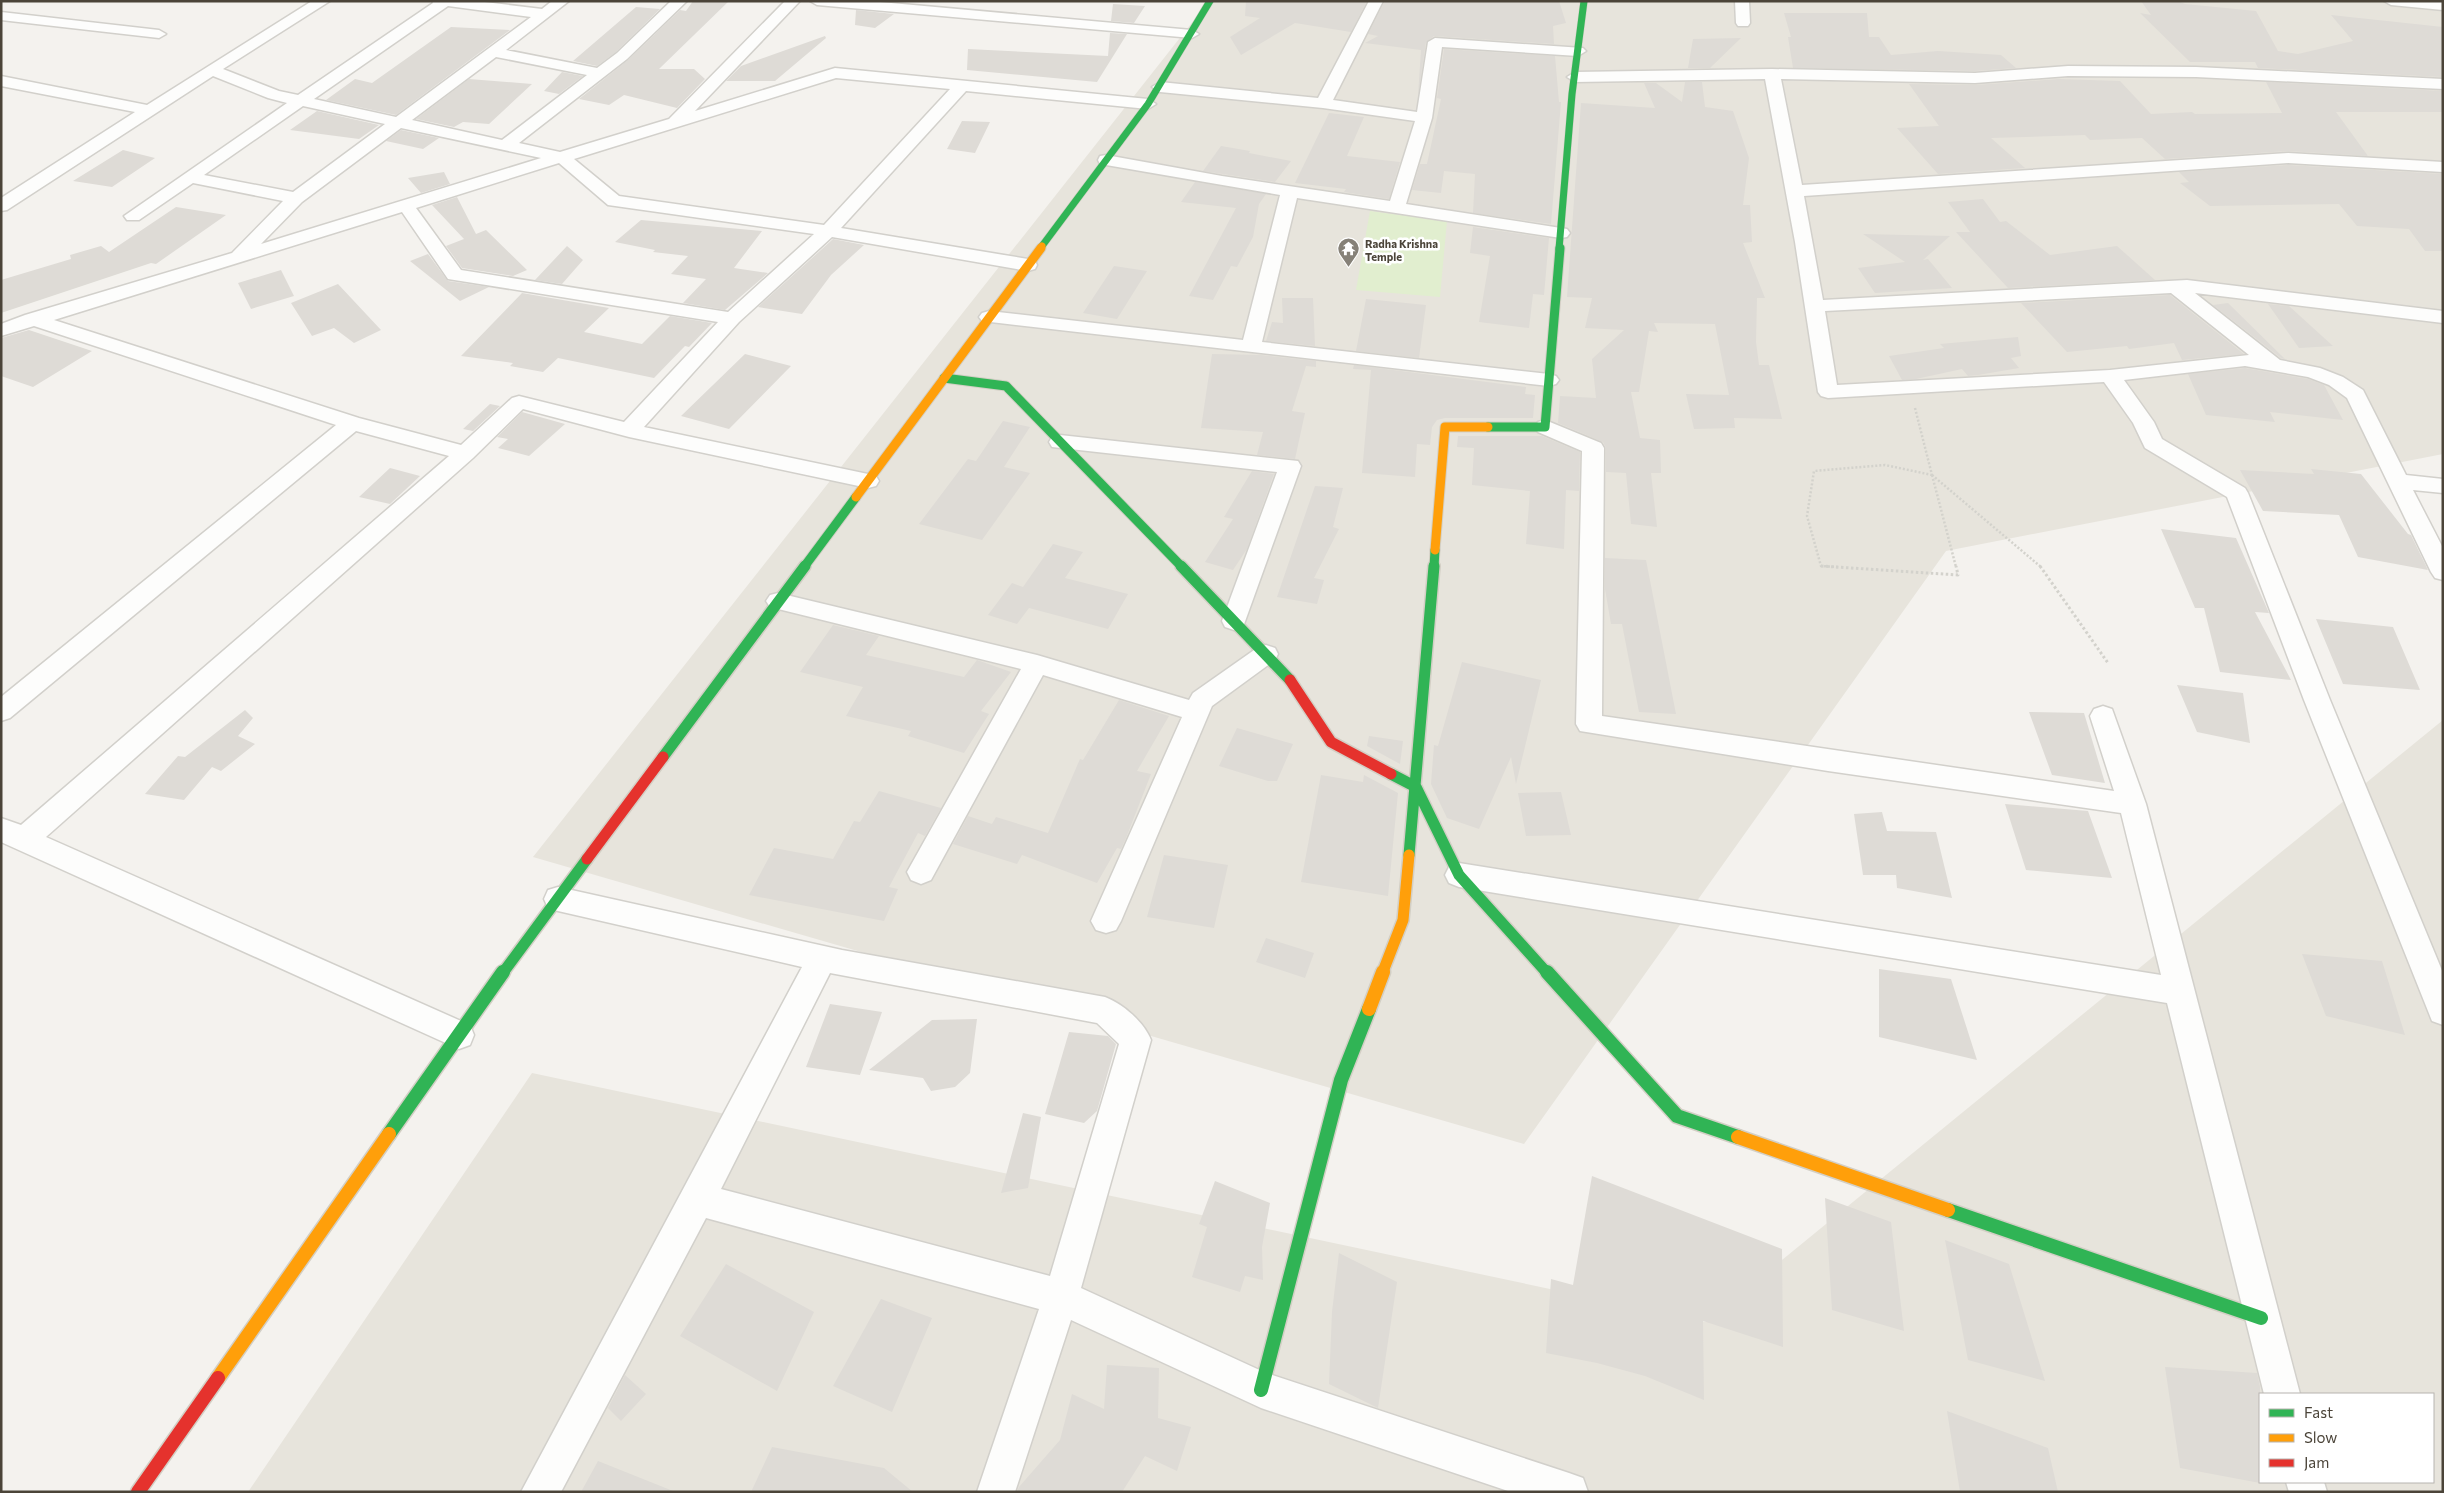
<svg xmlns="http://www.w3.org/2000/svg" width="2444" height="1493" font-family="Commissioner,sans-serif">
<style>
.residential{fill:#e7e4dc;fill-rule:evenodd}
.green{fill:#e1eecf}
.building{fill:#dedbd6}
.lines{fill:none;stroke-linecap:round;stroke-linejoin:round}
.street-casing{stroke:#d2d0cb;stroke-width:3}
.fast-far3-casing{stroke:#d3cfc5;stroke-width:8}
.fast-far2-casing{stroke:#d3cfc5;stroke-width:11}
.fast-far1-casing{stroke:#d3cfc5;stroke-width:14}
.fast-casing{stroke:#d3cfc5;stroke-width:17}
.slow-far3-casing{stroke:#d3cfc5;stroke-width:8}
.slow-far2-casing{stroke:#d3cfc5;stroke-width:11}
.slow-far1-casing{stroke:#d3cfc5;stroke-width:14}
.slow-casing{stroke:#d3cfc5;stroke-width:17}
.jam-far1-casing{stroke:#d3cfc5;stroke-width:14}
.jam-casing{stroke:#d3cfc5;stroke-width:17}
.path-far1{stroke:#d3d2cc;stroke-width:2.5;stroke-dasharray:2 2;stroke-linecap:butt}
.path{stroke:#d3d2cc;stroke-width:3;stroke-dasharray:2.5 2.5;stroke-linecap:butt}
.street{fill:#fdfdfc;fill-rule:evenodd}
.fast-far3{stroke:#30b455;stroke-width:7}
.fast-far2{stroke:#30b455;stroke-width:9}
.fast-far1{stroke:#30b455;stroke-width:11}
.fast{stroke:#30b455;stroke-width:14}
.slow-far3{stroke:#ff9f0a;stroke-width:7}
.slow-far2{stroke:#ff9f0a;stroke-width:9}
.slow-far1{stroke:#ff9f0a;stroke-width:11}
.slow{stroke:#ff9f0a;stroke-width:14}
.jam-far1{stroke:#e5322d;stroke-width:11}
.jam{stroke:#e5322d;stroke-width:14}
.labels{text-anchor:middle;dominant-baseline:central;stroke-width:5;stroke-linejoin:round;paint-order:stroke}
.far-poi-label{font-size:11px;font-weight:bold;fill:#4b4439;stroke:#fff;text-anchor:start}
</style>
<rect width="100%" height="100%" fill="#f4f2ee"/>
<path class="residential" d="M1209,1H2443V454L1946,551L1524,1144L533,857Z
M2443,720V1492H248L532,1073L1706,1322ZM2260,1394H2433V1482H2260Z"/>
<path class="green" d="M1370,211L1447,221L1440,297L1356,290Z"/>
<path class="building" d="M693,1H729L659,69H694L705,79L677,108L624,95L609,105L579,99L628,60L680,10L686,11Z
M1246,1H1367L1351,32L1295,23L1241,55L1230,37L1260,18L1245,16Z
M1385,1H1559L1566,23L1553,26L1554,44L1434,36L1426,42L1418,96L1421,50L1365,43L1378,36L1368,34Z
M2141,1H2178L2185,4L2256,11L2278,51L2298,54L2353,41L2331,15L2443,27V77L2258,68L2255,62H2190L2140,13L2151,15Z
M1113,4L1145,6L1134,23L1111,21Z
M636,7L660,9L616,52L597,66L573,61Z
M856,10L894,14L875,28L855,25Z
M1784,13H1867L1869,37H1879L1891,55L1938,51L2001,55L2016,68L1975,71L1793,68L1788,37H1791Z
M451,27L510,30L396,115L326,100L355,79L372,83Z
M1110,33L1127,34L1097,82L967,70L968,49L1108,56Z
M825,36L826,38L775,81H726L741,66Z
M1741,38L1710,68H1688L1693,39Z
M1444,49L1555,56L1559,102H1561L1551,224L1473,213L1475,174L1444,171L1441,193L1412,190L1420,164H1427L1441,99L1437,98Z
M562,72L583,76L559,94L544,91Z
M469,79L532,84L489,124L463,122L454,127L416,119Z
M2058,79L2120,81L2151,114L2192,112L2195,114L2282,113L2266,82L2443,91V112H2336L2368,156L2288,151L2165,159L2142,138L2090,140L2085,135L1991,138L2025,168L1938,174L1897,128L1939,126L1909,84L1975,85Z
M1685,82H1702L1705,107L1733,111L1749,158L1743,205H1750L1752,242L1743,243L1765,298H1757L1756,342L1759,365H1769L1782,419L1734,418L1735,428L1694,429L1686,394L1729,395L1715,324L1654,323L1658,332L1649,331L1639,392H1631L1640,438L1660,440L1661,473H1651L1657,527L1631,524L1626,473L1606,472V448L1603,442L1558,423L1560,396L1596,398L1592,359L1624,330L1585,328L1592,298L1567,297L1581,103L1655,108L1644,83H1656L1682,102Z
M317,111L379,125L359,139L290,130Z
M1329,113L1364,117L1347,156L1400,162L1389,199L1344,192L1346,189L1295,183Z
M962,121L990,122L975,153L947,149Z
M401,130L439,138L423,149L386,141Z
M1221,146L1250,151L1249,153L1291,161L1275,182L1203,171Z
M123,150L155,158L112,187L73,181Z
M2288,165L2443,174V251H2425L2409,229L2357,226L2339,204L2210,206L2180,183L2189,182L2179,172Z
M444,172L450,184L421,193L408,178Z
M1195,182L1266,194L1259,204L1253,237L1237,267L1231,266L1213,300L1189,296L1236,208L1181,202Z
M457,197L476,234L486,230L527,270L513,276L462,268L446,246L464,239L432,205Z
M1983,199L2000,222L2006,221L2050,255L2117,246L2155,280L2008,288L1956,232H1970L1948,202Z
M176,207L226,215L156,264L151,263L1,313V280L71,259L70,255L101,246L109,252Z
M641,220L762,231L734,268L768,273L725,310L683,303L706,279L671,274L688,256L653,252L655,250L615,242Z
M1473,227L1549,238L1544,295L1533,294L1529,328L1479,322L1490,256L1470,253Z
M1863,234L1950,236L1923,260L1928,259L1952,288L1875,293L1858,268L1905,262Z
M833,239L864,245L831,275L802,314L758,307Z
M567,246L583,260L562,284L535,280Z
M428,254L448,281L489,287L460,301L410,261Z
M1114,266L1147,271L1117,319L1083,313Z
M281,270L294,296L251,309L238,283Z
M338,284L381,330L354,343L334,328L312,336L291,303Z
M522,293L609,308L584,332L642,344L670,316L712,323L689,347L685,346L654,378L558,358L543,372L510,366L513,363L461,356Z
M2170,295L2244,354L2182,360L2174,343L2129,349L2127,346L2067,352L2021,303Z
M1282,298H1313L1315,346L1266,341L1272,322L1283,323Z
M1366,299L1426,305L1419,358L1356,351Z
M2228,303L2285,359L2281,358L2213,305Z
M2268,304L2289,306L2333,346L2299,348Z
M29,330L92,351L33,387L1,376V338Z
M2018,337L2021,356L2011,358L2019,368L1978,375L1968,376L1962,369L1916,379L1902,380L1889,356L1944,348L1940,344Z
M745,354L791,366L729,429L681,416Z
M1212,354L1261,355L1316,361V367L1306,366L1292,411L1305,413L1295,459L1257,455L1263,432L1201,428Z
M1354,365L1526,387L1525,394L1535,395L1533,418H1445L1437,420L1432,427L1430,445L1417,444L1415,477L1362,473L1371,370L1353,369Z
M2245,368L2308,379L2324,385L2343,420L2270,412L2275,422L2206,415L2188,374Z
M490,404L500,406L473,431L463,429Z
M522,412L565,424L529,456L498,448L508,439L497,437Z
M1003,421L1030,427L1004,467L1030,473L982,540L919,524L968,459L976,461Z
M1458,436H1542L1580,452L1579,491L1566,490L1564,549L1526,544L1530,491L1472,485L1474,448L1457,447Z
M390,468L420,476L390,504L359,497Z
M2311,469L2361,474L2408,534L2411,535L2428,570L2358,557L2339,515L2263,511L2240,470L2314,474Z
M1252,471L1274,474L1247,549L1233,570L1205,562L1233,519L1224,517Z
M1315,486L1343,488L1333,527L1339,529L1314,578L1324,580L1317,604L1277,597Z
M2161,529L2236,538L2269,613L2255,612L2291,680L2220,672L2204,608H2195Z
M1053,544L1083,552L1065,578L1128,594L1108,629L1029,608L1017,624L988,615L1012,583L1023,587Z
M1605,558L1646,560L1676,714L1639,712L1622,624H1611L1605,589Z
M2316,619L2393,627L2420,690L2343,684Z
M833,625L879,636L866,655L964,677L977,660L1011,672L981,711L989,714L964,753L908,736L911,731L846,716L863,687L800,672Z
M1462,662L1541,680L1516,784L1511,757L1479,829L1447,818L1431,784L1434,745L1438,746Z
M2177,685L2243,693L2250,743L2197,732Z
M1119,700L1169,716L1137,771L1151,774L1126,838L1121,849L1117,848L1097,883L1022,855L1017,864L953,844L968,816L992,824L996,817L1048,833L1080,759L1083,760Z
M245,710L253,718L238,736L255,744L221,771L212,767L184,800L145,794L178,756L185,757Z
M2029,712L2084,713L2105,783L2052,775Z
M1237,728L1293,744L1277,781H1268L1219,766Z
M1369,736L1403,741L1400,764L1367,746Z
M1321,775L1363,782L1364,775L1398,793L1388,896L1301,882Z
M879,791L941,808L925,836L918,833L889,887L898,889L884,921L749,895L774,848L833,859L854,821L860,822Z
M1561,792L1571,835L1526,836L1518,793Z
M2005,804L2088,811L2112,878L2026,870Z
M1882,812L1887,831L1936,832L1952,898L1897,888L1896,875H1863L1854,814Z
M1164,855L1228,865L1214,928L1147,917Z
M1266,938L1314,953L1305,978L1256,962Z
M2302,954L2382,961L2405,1035L2326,1016Z
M1879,969L1951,979L1977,1060L1879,1037Z
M830,1004L882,1012L860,1075L806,1067Z
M977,1019L970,1073L955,1087L931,1091L923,1078L869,1070L932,1020Z
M1069,1032L1108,1036L1116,1044L1097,1111L1084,1123L1045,1114Z
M1023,1113L1041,1117L1028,1188L1001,1193Z
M1592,1176L1782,1249L1783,1347L1703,1321L1704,1400L1645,1376L1597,1363L1546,1353L1551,1279L1573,1285Z
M1215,1181L1270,1203L1262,1247L1263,1280L1245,1276L1240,1292L1192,1277L1207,1227L1199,1224Z
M1825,1198L1891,1222L1904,1331L1832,1310Z
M1945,1240L2009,1264L2045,1381L1968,1360Z
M1339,1253L1397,1282L1378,1408L1329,1384L1332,1312Z
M726,1264L814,1312L777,1391L680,1336Z
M881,1299L932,1318L892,1412L833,1386Z
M1107,1365L1159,1368L1158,1418L1191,1427L1177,1471L1145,1456L1122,1492H1017L1019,1487L1060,1440L1072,1394L1104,1409Z
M2165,1367L2257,1373L2260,1387V1483L2180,1468Z
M625,1375L646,1394L621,1421L608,1408Z
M1947,1411L2048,1448L2058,1492H1960Z
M772,1447L884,1468L913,1492H751Z
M598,1461L673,1491V1492H581Z"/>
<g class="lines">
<defs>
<path id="street" d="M312,1H330L223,69L279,91L298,95L433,3L432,1H476L542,9L552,1H569L506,50L597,68L617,53L671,1H687L627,59L519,143L560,152L669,119L785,1H800L695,111L835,68L1148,99L1156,104L1148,109L966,91L841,228L1028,259L1035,261L1037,265L1035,269L1028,271L832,237L739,322L644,427L868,474L876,476L879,481L876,486L868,488L629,437L523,409L473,458L46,837L470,1025L474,1035L470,1045L459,1049L1,842V818L21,825L449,456L356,431L10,718L1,721V697L336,425L34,326L1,336V324L25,315L232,253L283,201L193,183L139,220H127L124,216L287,103L268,98L213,76L7,210L1,211V198L135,112L1,86V76L147,105ZM448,6L531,17L396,117L314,99ZM496,57L587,75L502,140L412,120ZM836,78L950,89L824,225L619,196L574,159ZM303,106L385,124L293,192L204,175ZM401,128L541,158L261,244L302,202ZM559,163L608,205L814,234L728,312L461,270L416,208ZM402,212L448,279L718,322L624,422L519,396L512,398L461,445L359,418L54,320Z
M810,1H869L1192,30L1199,34L1192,38L817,5Z
M1369,1H1383L1333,100L1417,112L1428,42L1435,38L1583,48L1586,51L1578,56L1442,47L1432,118L1406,204L1561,228L1567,229L1570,233L1567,237L1561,238L1297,198L1262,342L1549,374L1556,376L1559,380L1556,384L1549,386L982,321L979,317L982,313L989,311L1243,340L1280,195L1106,165L1100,164L1098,160L1100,156L1106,155L1222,176L1390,201L1415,121L1323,108L1160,92L1152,87L1160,82L1318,98Z
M1735,1H1749L1750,23L1748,26H1738L1736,23Z
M2384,1L2443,2V10L2391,5Z
M1,12L159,30L166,34L159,38L1,20Z
M2068,66L2196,67L2443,79V89L2196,77L2068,76L1975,83L1781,79L1802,185L2288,153L2443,162V172L2288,163L1804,196L1823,300L2187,280L2443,311V323L2195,293L2280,360L2320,368L2343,377L2363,390L2406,475L2443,479V493L2413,490L2443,548V580L2435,578L2431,572L2347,398L2329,385L2308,377L2245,366L2124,380L2154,422L2162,439L2245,488L2248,493L2330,700L2443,973V1025L2432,1021L2428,1011L2304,700L2227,497L2145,448L2133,423L2104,382L1828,398L1821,396L1818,392L1795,242L1765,79L1575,82L1567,77L1575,72L1772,69L1975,73ZM2171,293L2249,355L2110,370L1837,385L1825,311Z
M1545,420L1601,443L1604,448L1602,716L2114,791L2090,716L2094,709L2103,706L2112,709L2146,804L2300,1394H2264L2167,1003L1459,887L1449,883L1445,875L1449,867L1459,863L2161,975L2121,813L1828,771L1580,731L1576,724L1582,451L1538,432L1534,427L1538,422Z
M1060,435L1298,461L1301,466L1243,627L1234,630L1225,627L1222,621L1277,472L1052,447L1049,442L1052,437Z
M778,593L1037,655L1189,700L1193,693L1257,648L1266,645L1275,648L1278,654L1275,660L1212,706L1121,921L1116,930L1106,933L1096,930L1091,921L1182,717L1043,675L931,880L921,884L911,880L907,872L1021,669L770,607L766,601L770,595Z
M558,887L842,950L1105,997C1123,1004 1144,1022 1151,1040L1081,1288L1266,1373L1569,1473L1583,1478L1588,1492H1511L1261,1408L1071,1320L1015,1492H977L1039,1309L706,1218L561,1492H521L802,967L558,911L548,908L544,899L548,890ZM830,973L1097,1023L1119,1044L1050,1276L721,1189Z
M2286,1482H2324L2327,1492H2289Z"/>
<path id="fast-far3" d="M1042,246L1148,104L1210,1
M1559,249L1572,94L1584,1"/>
<path id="fast-far2" d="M944,378L1006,386L1182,567
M1488,427H1545L1560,248
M804,567L856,497
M1434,567L1435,550"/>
<path id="fast-far1" d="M1181,566L1290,680
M663,757L805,566
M1391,774L1416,787L1459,875L1548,974
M1409,855L1434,566
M502,974L587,859"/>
<path id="fast" d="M1547,972L1677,1116L1738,1137
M389,1134L503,972
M1948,1210L2261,1318
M1261,1390L1341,1080L1369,1009"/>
<path id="slow-far3" d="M1040,249L1042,246"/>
<path id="slow-far2" d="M856,497L1041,248
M1435,550L1445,427H1488"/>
<path id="slow-far1" d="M1382,974L1403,920L1409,855"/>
<path id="slow" d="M1369,1009L1383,972
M1738,1137L1948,1210
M218,1378L389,1134"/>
<path id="jam-far1" d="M1290,680L1331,742L1391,774
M587,859L663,757"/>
<path id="jam" d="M138,1492L218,1378"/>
</defs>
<use href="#street" class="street-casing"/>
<use href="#fast-far3" class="fast-far3-casing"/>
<use href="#fast-far2" class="fast-far2-casing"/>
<use href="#fast-far1" class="fast-far1-casing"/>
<use href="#fast" class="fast-casing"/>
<use href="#slow-far3" class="slow-far3-casing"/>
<use href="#slow-far2" class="slow-far2-casing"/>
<use href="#slow-far1" class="slow-far1-casing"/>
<use href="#slow" class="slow-casing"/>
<use href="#jam-far1" class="jam-far1-casing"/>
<use href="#jam" class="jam-casing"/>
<path class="path-far1" d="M1915,408L1932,475
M1932,475L2041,567
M1932,475L1956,567
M1838,567L1821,566L1807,516L1814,471L1885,465L1932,475"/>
<path class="path" d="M1821,566L1958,575L1956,566
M2040,566L2108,663"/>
<use href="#street" class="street"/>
<use href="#fast-far3" class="fast-far3"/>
<use href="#fast-far2" class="fast-far2"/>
<use href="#fast-far1" class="fast-far1"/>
<use href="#fast" class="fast"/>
<use href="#slow-far3" class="slow-far3"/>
<use href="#slow-far2" class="slow-far2"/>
<use href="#slow-far1" class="slow-far1"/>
<use href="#slow" class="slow"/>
<use href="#jam-far1" class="jam-far1"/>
<use href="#jam" class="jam"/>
</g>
<defs>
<symbol id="temple-pin" viewBox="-11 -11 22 30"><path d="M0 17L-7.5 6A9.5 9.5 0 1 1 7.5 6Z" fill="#868178" stroke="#fff"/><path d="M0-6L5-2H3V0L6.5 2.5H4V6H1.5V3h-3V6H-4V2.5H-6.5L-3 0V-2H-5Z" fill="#fff"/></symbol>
</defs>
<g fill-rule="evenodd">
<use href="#temple-pin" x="1336" y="236" width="25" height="34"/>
</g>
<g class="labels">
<g class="far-poi-label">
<text x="1365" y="243">Radha Krishna<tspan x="1365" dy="13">Temple</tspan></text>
</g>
</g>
<rect width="2444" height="1493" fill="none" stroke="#4b4439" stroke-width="5"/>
<rect x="2259" y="1393" width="175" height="90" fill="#ffffff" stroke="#b7b4b0"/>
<rect x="2269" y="1409" width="25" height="8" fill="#30b455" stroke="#b7b4b0"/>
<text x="2304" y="1418" font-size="15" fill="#4b4439">Fast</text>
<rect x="2269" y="1434" width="25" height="8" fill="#ff9f0a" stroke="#b7b4b0"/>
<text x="2304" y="1443" font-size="15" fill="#4b4439">Slow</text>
<rect x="2269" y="1459" width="25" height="8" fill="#e5322d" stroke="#b7b4b0"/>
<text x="2304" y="1468" font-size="15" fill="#4b4439">Jam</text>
</svg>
